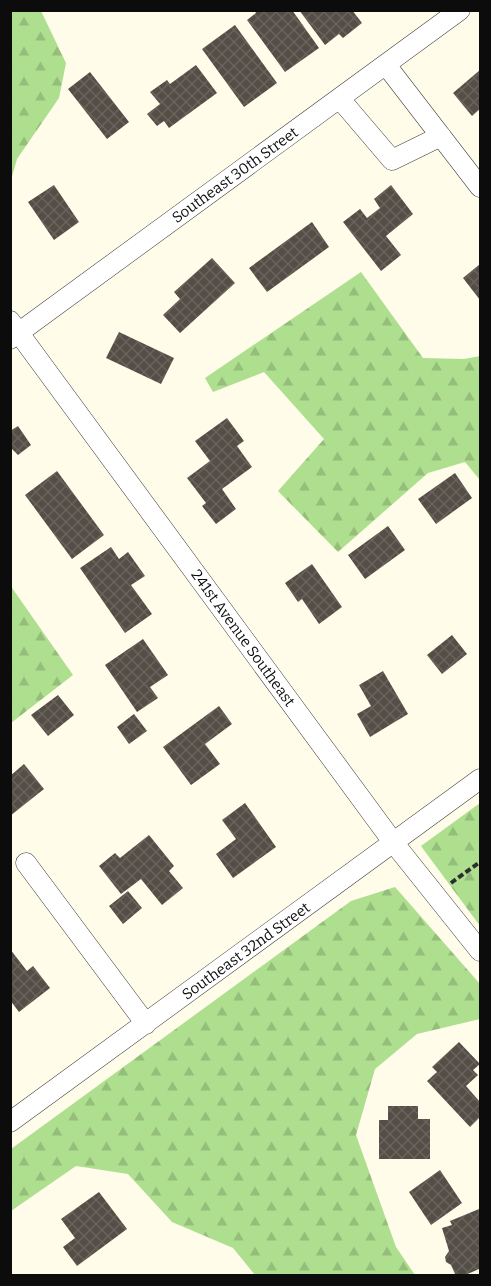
<svg xmlns="http://www.w3.org/2000/svg" width="491" height="1286" font-family="Bitter,serif">
<style>
.forest{fill:url(#forest-firs)}
.building{fill:url(#building-cross-hatch)}
.lines{fill:none;stroke-linecap:round;stroke-linejoin:round}
.minor-casing{stroke:#3f3f3f;stroke-width:21}
.path{stroke:#2e2e2e;stroke-width:4;stroke-dasharray:6 3;stroke-linecap:butt}
.minor{stroke:#fff;stroke-width:20}
.labels{text-anchor:middle;dominant-baseline:central;stroke-width:6;stroke-linejoin:round;paint-order:stroke}
.street-label{font-size:15px;fill:#0c0c0c;stroke:#fff}
</style>
<defs>
<pattern id="forest-firs" width="22" height="20" patternUnits="userSpaceOnUse" patternTransform="scale(1.5)"><rect width="22" height="20" fill="#addf8f"/><path d="M5 1l3.5 6h-7zM16 11l3.5 6h-7z" fill="#94be7a"/></pattern>
<pattern id="building-cross-hatch" width="8" height="8" patternUnits="userSpaceOnUse" patternTransform="scale(1.5)"><rect width="8" height="8" fill="#554e47"/><path d="M0 0l8 8M0 8l8-8" fill="none" stroke="#68635d"/></pattern>
</defs>
<rect width="100%" height="100%" fill="#fffcea"/>
<path class="forest" d="M11,10L41,11L66,63L59,98L17,159L11,180Z
M361,272L423,358L464,359L480,356V480L465,462L428,473L338,552L278,491L324,439L264,372L213,392L205,378Z
M10,585L73,675L11,723H10Z
M480,803V926L421,846Z
M395,887L480,984V1019L417,1034L375,1069L356,1135L396,1247L415,1275H255L233,1248L172,1222L128,1174L76,1166L11,1211V1149L351,901Z"/>
<path class="building" d="M254,10H292L319,48L285,72L247,20L256,13Z
M299,10H352L362,23L343,38L339,34L325,45Z
M235,25L277,83L244,107L202,49Z
M196,65L217,93L169,128L164,121L157,126L147,114L160,104L150,92L167,80L170,84Z
M480,70V109L472,116L453,93Z
M90,72L129,122L107,139L68,89Z
M54,185L79,222L54,240L28,202Z
M391,185L413,214L386,236L401,255L381,271L343,222L360,209L367,218L380,208L374,199Z
M312,222L329,247L267,292L249,268Z
M212,258L235,283L180,333L163,315L180,299L174,292Z
M480,264V300L463,278Z
M119,332L174,358L161,384L106,358Z
M227,418L244,441L237,446L252,467L222,489L236,509L216,524L202,506L206,503L187,478L210,461L195,441Z
M18,426L31,445L18,455L10,447V431Z
M57,471L104,535L72,559L25,495Z
M455,473L472,498L436,524L418,499Z
M388,526L405,550L365,579L348,555Z
M111,547L119,559L128,552L145,576L131,585L152,614L125,633L80,568Z
M312,564L342,607L319,624L302,599L298,602L285,583Z
M452,635L467,654L442,674L427,655Z
M143,639L168,675L150,687L158,698L137,712L105,665Z
M383,671L408,714L370,737L357,714L371,706L359,685Z
M58,695L74,715L48,736L31,715Z
M219,706L232,724L205,744L220,764L191,785L163,747Z
M134,714L147,731L129,744L117,727Z
M24,764L44,789L10,816V776Z
M245,803L276,847L233,878L216,854L236,839L222,820Z
M149,835L174,866L169,871L183,888L162,905L141,879L121,894L99,866L115,853L120,858Z
M128,891L142,908L123,924L109,906Z
M10,949L27,971L33,966L50,988L19,1012L10,1000Z
M459,1042L480,1064L473,1070L478,1075L466,1086L480,1102V1117L470,1127L427,1081L437,1072L432,1067Z
M388,1106H418V1119H430V1159H379V1120H388Z
M440,1170L462,1203L431,1225L409,1192Z
M99,1192L127,1229L77,1266L63,1247L75,1238L61,1219Z
M479,1209L480,1274L479,1269L463,1276H456L451,1265L446,1262L445,1257L449,1251L442,1228L452,1225L450,1221Z"/>
<g class="lines">
<defs>
<path id="minor" d="M386,65L480,187
M340,99L392,160L441,136
M10,321L393,842L480,951
M10,339L460,10
M26,863L146,1024
M10,1122L480,779"/>
</defs>
<use href="#minor" class="minor-casing"/>
<path class="path" d="M451,883L480,862"/>
<use href="#minor" class="minor"/>
</g>
<g class="labels">
<g class="street-label">
<text transform="translate(235 175) rotate(-36)">Southeast 30th Street</text>
<text transform="translate(243 638) rotate(54)">241st Avenue Southeast</text>
<text transform="translate(246 951) rotate(-36)">Southeast 32nd Street</text>
</g>
</g>
<rect width="491" height="1286" fill="none" stroke="#0c0c0c" stroke-width="24"/>
</svg>
